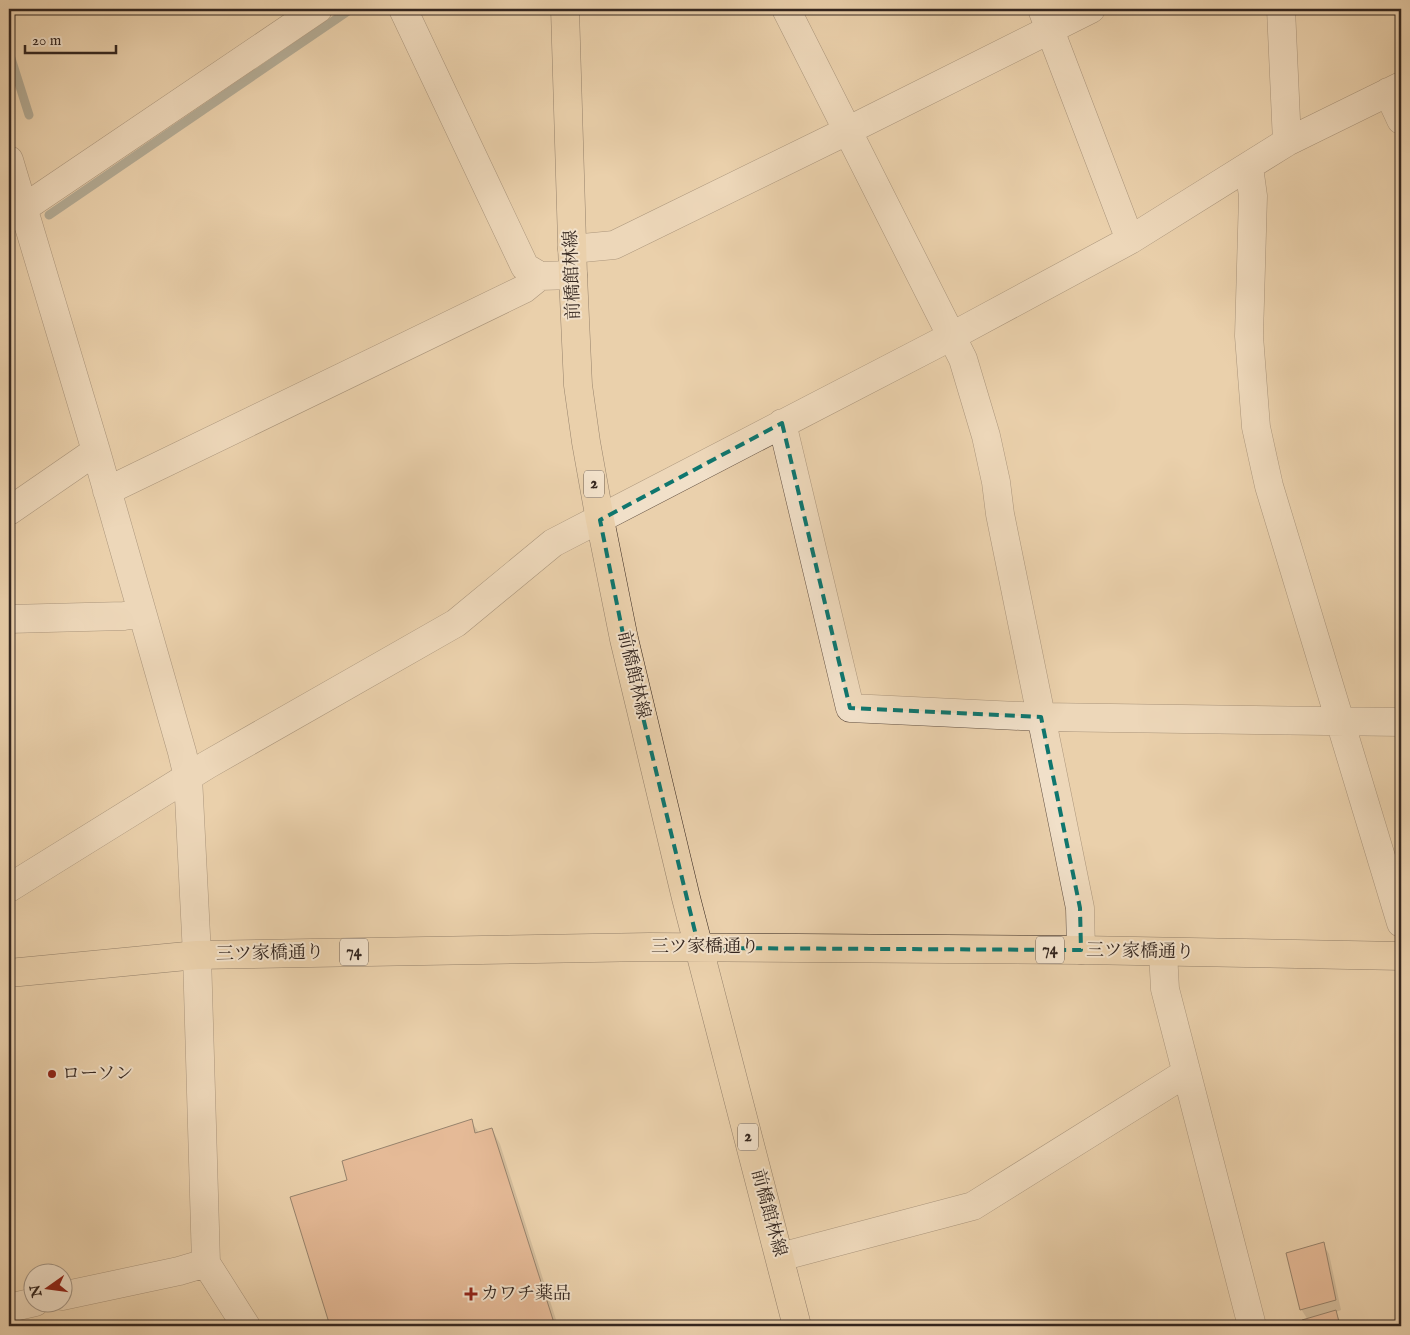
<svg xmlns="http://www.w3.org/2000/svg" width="1410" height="1335" font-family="'IM FELL English','Noto Serif JP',serif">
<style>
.shadow{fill:#0003}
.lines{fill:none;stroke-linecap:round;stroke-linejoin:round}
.stream{stroke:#717c77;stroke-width:9}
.building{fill:#df9f7e;stroke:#34261f}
.minor-casing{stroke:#625042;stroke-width:29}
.major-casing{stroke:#34261f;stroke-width:29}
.minor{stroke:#f1e0c9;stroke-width:28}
.major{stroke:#ead0ac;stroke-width:28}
.marked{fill:none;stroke:#0f766e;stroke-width:4;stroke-dasharray:10 6;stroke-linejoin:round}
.poi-dot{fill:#8f2418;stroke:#f1e0c9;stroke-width:2}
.labels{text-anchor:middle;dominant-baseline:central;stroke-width:4;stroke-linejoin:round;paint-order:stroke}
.shield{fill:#f1e0c9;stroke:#6d5e52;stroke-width:1}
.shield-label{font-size:16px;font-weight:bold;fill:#34261f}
.street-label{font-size:18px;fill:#34261f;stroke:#f1e0c9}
.poi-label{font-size:18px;fill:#34261f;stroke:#f1e0c9;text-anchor:start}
</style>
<rect width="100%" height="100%" fill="#ead0ac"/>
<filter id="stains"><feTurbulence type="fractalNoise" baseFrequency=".004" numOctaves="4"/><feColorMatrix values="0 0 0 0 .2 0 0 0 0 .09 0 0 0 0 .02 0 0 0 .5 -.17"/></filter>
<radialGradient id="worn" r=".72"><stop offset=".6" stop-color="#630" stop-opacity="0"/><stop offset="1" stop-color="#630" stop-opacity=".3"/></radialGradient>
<path class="shadow" d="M471,1121L479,1133L492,1129L500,1144L558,1326H331L292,1198L348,1181Z
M1323,1244L1329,1254L1341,1310L1336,1312L1342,1326H1305L1304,1321L1308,1320L1301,1309Z"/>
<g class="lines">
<path class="stream" d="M9,52L29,115
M49,215L351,9"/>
</g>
<path class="building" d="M472,1119L475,1133L492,1128L555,1326H330L290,1197L347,1180L342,1161Z
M1324,1242L1336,1300L1300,1310L1286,1253Z
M1336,1310L1340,1326H1304L1302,1320Z"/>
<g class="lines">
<defs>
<path id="minor" d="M403,9L525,267L540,276
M786,9L963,359L986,436L996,482L1000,514L1080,908L1081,950
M1042,9L1130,240
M1281,9L1287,142
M1388,92L1401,120
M9,160L96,451L182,752L188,777L197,955L206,1263L246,1326
M1249,167L1253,196L1249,336L1256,427L1269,486L1401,923
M9,218L318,9
M572,249L614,245L847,131L1091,9
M782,423L850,708L1041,717L1401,722
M107,491L524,289L540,276L573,275
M9,511L96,451
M9,619L124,616L142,613
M9,888L207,765L456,623L553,543L952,336L1130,240L1287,142L1401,86
M1163,952L1165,989L1252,1326
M780,1257L973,1206L1186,1073
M62,1296L179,1271L206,1263
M9,1308L35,1302"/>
<path id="major" d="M565,9L573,275L578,385L586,442L600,520L624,639L686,898L797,1326
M9,973L197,955L649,947L1081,950L1401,956"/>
</defs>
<use href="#minor" class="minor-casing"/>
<use href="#major" class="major-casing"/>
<use href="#minor" class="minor"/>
<use href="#major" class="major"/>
</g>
<path d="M0 0H1410V1335H0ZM782,423L850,708L1041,717L1080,908L1081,950L699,948L624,639L600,520Z" fill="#ead0ac" fill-opacity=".55" fill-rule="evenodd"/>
<path class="marked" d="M782,423L850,708L1041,717L1080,908L1081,950L699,948L624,639L600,520Z"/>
<g class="poi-dot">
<circle cx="52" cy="1074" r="5"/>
<path d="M468.5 1286.5h5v5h5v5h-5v5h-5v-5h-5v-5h5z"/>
</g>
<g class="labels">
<g class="shield">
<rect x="584" y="470.5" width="20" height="27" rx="4"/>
<rect x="1036" y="936.5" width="28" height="27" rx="4"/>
<rect x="340" y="938.5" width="28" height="27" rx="4"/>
<rect x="738" y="1123.5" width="20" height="27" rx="4"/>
</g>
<g class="shield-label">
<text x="594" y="484">2</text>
<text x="1050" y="950">74</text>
<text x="354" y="952">74</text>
<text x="748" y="1137">2</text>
</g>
<g class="street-label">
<text transform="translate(573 275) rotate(-92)">前橋館林線</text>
<text transform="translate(633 675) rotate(77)">前橋館林線</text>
<text x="705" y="947">三ツ家橋通り</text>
<text transform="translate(1140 952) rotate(1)">三ツ家橋通り</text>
<text transform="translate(270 954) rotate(-1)">三ツ家橋通り</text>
<text transform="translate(768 1213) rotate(75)">前橋館林線</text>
</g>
<g class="poi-label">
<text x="62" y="1074">ローソン</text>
<text x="481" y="1294">カワチ薬品</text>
</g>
</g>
<rect width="1410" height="1335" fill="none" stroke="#ead0ac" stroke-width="30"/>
<rect x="10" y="10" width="1390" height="1315" fill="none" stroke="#34261f" stroke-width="2.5"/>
<rect x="15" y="15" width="1380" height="1305" fill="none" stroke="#34261f"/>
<g transform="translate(48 1288) rotate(256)"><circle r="24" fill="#f1e0c9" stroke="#a59685"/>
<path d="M0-4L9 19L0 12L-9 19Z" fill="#8f2418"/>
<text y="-8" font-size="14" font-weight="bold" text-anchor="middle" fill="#34261f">N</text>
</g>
<path d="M25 45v8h91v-8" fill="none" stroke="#34261f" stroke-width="2.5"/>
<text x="32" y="45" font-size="15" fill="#34261f" stroke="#f1e0c9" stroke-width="4" paint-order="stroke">20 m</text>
<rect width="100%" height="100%" filter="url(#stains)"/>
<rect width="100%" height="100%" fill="url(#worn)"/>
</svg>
